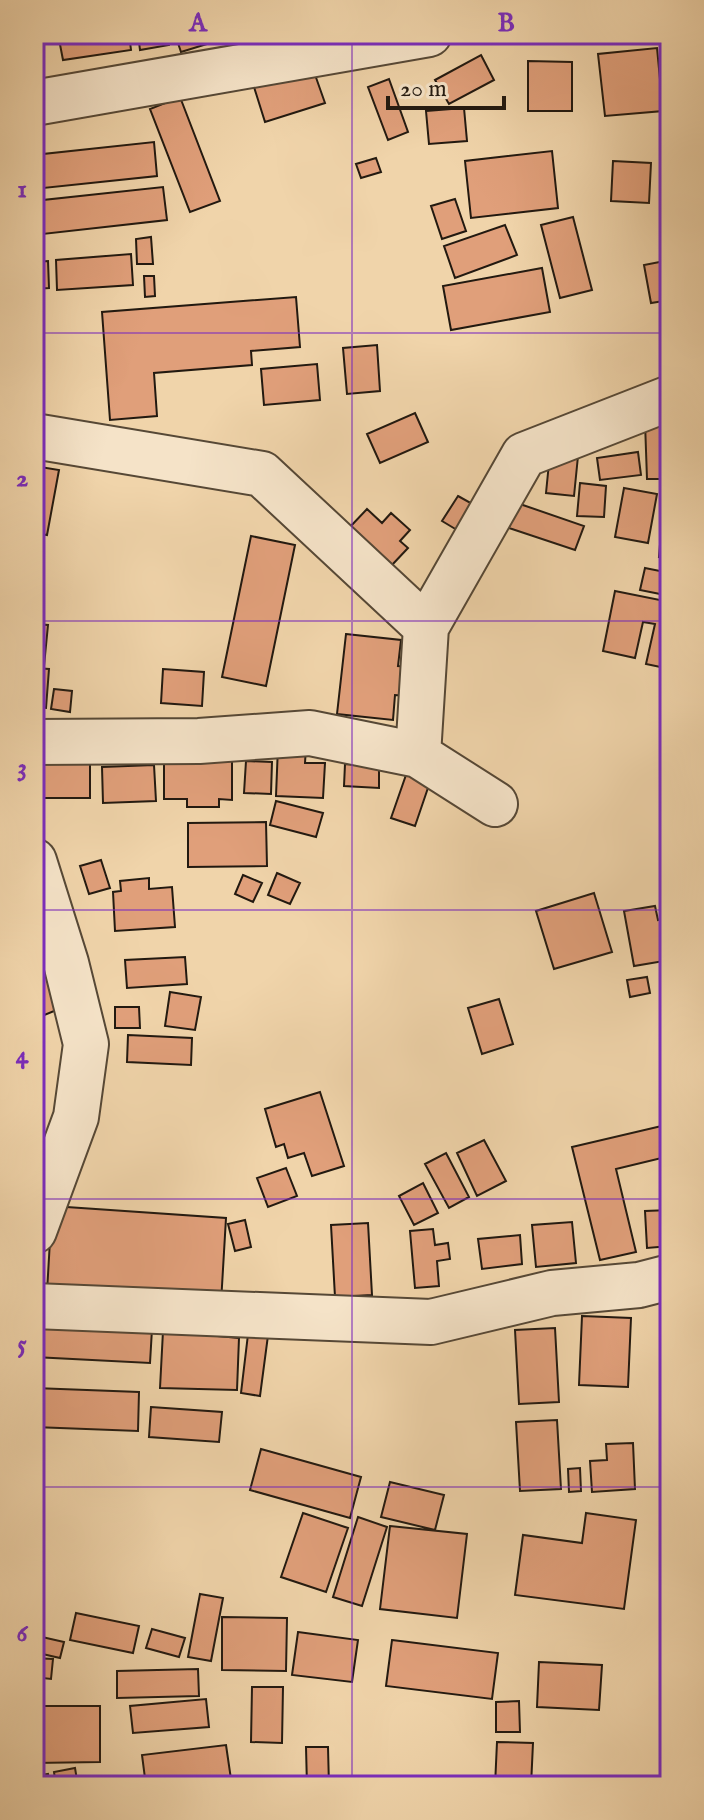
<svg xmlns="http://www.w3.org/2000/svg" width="704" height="1820" font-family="'IM FELL English',serif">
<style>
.building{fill:#e09f7a;stroke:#221910;stroke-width:2}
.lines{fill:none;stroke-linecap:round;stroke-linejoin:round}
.minor-casing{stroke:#564836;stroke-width:48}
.minor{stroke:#f5e3c8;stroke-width:44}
.grid{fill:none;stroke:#7b2cbf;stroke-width:2;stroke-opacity:0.55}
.neatline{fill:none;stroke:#7b2cbf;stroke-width:3}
.grid-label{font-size:26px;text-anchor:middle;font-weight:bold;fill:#7b2cbf}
</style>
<rect width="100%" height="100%" fill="#f0d4aa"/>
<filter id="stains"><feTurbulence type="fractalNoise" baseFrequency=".0025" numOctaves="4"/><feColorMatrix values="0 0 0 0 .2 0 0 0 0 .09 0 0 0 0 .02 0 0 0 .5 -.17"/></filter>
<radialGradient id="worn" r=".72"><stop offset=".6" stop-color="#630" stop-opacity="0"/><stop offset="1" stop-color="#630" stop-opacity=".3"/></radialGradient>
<path class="building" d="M58,34H129L131,50L63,60Z
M138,34H168L169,45L140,50Z
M175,34H233V36L181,52Z
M657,48L663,111L605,116L598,54Z
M481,55L494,80L449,104L435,80Z
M528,61L572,62V111H528Z
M313,69L325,103L265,122L254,87Z
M389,79L408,132L388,140L368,87Z
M180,97L220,201L190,212L150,109Z
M464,108L467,141L429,144L426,111Z
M154,142L157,176L34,189V155Z
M552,151L558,208L471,218L465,161Z
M376,158L381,172L361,178L356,164Z
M613,161L651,163L649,203L611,201Z
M163,187L167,220L34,235V201Z
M455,199L466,231L442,239L431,206Z
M573,217L592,290L560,298L541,225Z
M505,225L517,255L455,278L444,246Z
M151,237L153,264H137L136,239Z
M131,254L133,285L57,290L56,260Z
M670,260V300L651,303L644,265Z
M48,261L49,288L34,289V262Z
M542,268L550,312L451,330L443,286Z
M144,276H154L155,296L145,297Z
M296,297L300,347L251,351L252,365L154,373L157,416L110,420L102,312Z
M377,345L380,391L347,394L343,348Z
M317,364L320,400L264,405L261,369Z
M415,413L428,442L380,463L367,434Z
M670,421V479H647L645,422Z
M638,452L641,475L600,480L597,458Z
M550,453L578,456L574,496L546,493Z
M34,466L59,470L47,535L34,533Z
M580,483L606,486L604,517L577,516Z
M624,488L657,494L648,543L615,537Z
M664,494L670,495V558L659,557Z
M458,496L478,507L462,533L442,521Z
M517,503L584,526L575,550L509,528Z
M367,509L382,523L391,513L410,530L400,541L408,548L391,566L349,528Z
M251,536L295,545L266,686L222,677Z
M645,568L670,573V596L640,590Z
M615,591L670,602V669L646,664L655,624L643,622L635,658L603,651Z
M34,624L48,625L44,666L34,665Z
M346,634L401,640L398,666L411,667L408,696L395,695L393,720L337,714Z
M34,668L49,669L46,708L34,707Z
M163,669L204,672L202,706L161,703Z
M54,689L72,691L70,712L51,709Z
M278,746L306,747L305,763H325L323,798L276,796Z
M164,757H232V800L219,799V807H187V799H164Z
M37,761H90V798H37Z
M246,761L272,762L271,794L244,793Z
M345,764L379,765V788L344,786Z
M154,765L156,801L103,803L102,767Z
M406,775L430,782L415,826L391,818Z
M276,801L323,813L316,837L270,825Z
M266,822L267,866L188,867V823Z
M101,860L110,888L89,894L80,866Z
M277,873L300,883L290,904L268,895Z
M243,875L262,883L253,902L235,894Z
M149,878V889L172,887L175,927L115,931L113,892L121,891L120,881Z
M594,893L612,952L554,969L536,911Z
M655,906L658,920L670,918V960L634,966L624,911Z
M34,912L69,1005L37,1018L34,1011Z
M185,957L187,984L127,988L125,960Z
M647,977L650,993L630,997L627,980Z
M170,992L201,997L195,1030L165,1026Z
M499,999L513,1044L482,1054L468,1008Z
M115,1007H139L140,1028H115Z
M128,1035L192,1038L191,1065L127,1062Z
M320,1092L344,1166L312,1176L304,1153L288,1158L284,1144L276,1147L265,1109Z
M670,1124V1156L616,1169L636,1252L600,1260L572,1147Z
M484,1140L506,1181L477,1196L457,1153Z
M446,1153L469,1197L449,1208L425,1164Z
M286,1168L297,1196L268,1207L257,1178Z
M423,1183L438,1213L414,1225L399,1196Z
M52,1206L226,1218L221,1303L47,1292Z
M670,1210V1246L647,1248L645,1211Z
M245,1220L251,1247L235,1251L228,1224Z
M572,1222L576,1263L536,1267L532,1225Z
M368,1223L372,1295L335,1297L331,1225Z
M433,1229L435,1245L448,1243L450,1259L437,1261L439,1286L415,1288L410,1231Z
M520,1235L522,1264L482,1269L478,1239Z
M582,1316L631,1318L628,1387L579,1385Z
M34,1324L152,1329L150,1363L34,1357Z
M249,1326L269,1328L260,1396L241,1393Z
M555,1328L559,1402L519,1404L515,1330Z
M163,1331L239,1338L237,1390L160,1388Z
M34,1388L139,1392L138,1431L34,1427Z
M151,1407L222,1412L219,1442L149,1437Z
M557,1420L561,1489L520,1491L516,1422Z
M633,1443L635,1489L592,1492L590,1461L607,1460L606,1444Z
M261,1449L361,1477L350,1518L250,1490Z
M580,1468L581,1491L569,1492L568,1469Z
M390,1482L444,1495L435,1530L381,1517Z
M303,1513L348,1528L326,1592L281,1577Z
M586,1513L636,1520L624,1609L515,1595L523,1535L582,1543Z
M358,1517L387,1527L362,1606L333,1597Z
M390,1526L467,1534L457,1618L380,1609Z
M200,1594L223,1598L211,1661L188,1657Z
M76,1613L139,1626L133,1653L70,1640Z
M222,1617L287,1618L286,1671L222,1670Z
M152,1629L185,1638L179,1657L146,1648Z
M298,1632L358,1640L352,1682L292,1675Z
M42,1637L64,1642L60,1658L38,1653Z
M392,1640L498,1653L492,1699L386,1686Z
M34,1658L53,1659L51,1679L34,1677Z
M539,1662L602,1665L599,1710L537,1707Z
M198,1669L199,1696L117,1698V1671Z
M252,1687H283L282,1743L251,1742Z
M206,1699L209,1727L133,1733L130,1706Z
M519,1701L520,1732H496V1702Z
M34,1706H100V1762L34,1763Z
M497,1742L533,1743L531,1786H495Z
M226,1745L232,1786H146L142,1755Z
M306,1747H328L329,1786H307Z
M75,1768L78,1786H56L54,1772Z
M48,1774L50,1786H34V1776Z"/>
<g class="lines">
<defs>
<path id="minor" d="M34,103L429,34
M34,436L262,474L426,627L418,755
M426,627L524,455L670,398
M34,742L199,741L310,733L418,755L495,804
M34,861L66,963L86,1044L76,1117L34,1231
M34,1306L431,1322L552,1293L639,1285L670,1277"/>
</defs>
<use href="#minor" class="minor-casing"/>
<use href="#minor" class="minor"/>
</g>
<path class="grid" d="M352,34V1786M34,333H670M34,621H670M34,910H670M34,1199H670M34,1487H670"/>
<rect width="704" height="1820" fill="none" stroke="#f0d4aa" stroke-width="88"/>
<path d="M388 96v12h116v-12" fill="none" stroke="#221910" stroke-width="4"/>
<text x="400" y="96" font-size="24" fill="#221910" stroke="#f5e3c8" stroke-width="6" paint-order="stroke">20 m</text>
<rect x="44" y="44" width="616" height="1732" class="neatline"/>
<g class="grid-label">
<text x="198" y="31">A</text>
<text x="506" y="31">B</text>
<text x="22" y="197">1</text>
<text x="22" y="486">2</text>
<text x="22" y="775">3</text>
<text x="22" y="1063">4</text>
<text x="22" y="1352">5</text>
<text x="22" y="1641">6</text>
</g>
<rect width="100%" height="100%" filter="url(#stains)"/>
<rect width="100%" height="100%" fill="url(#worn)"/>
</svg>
